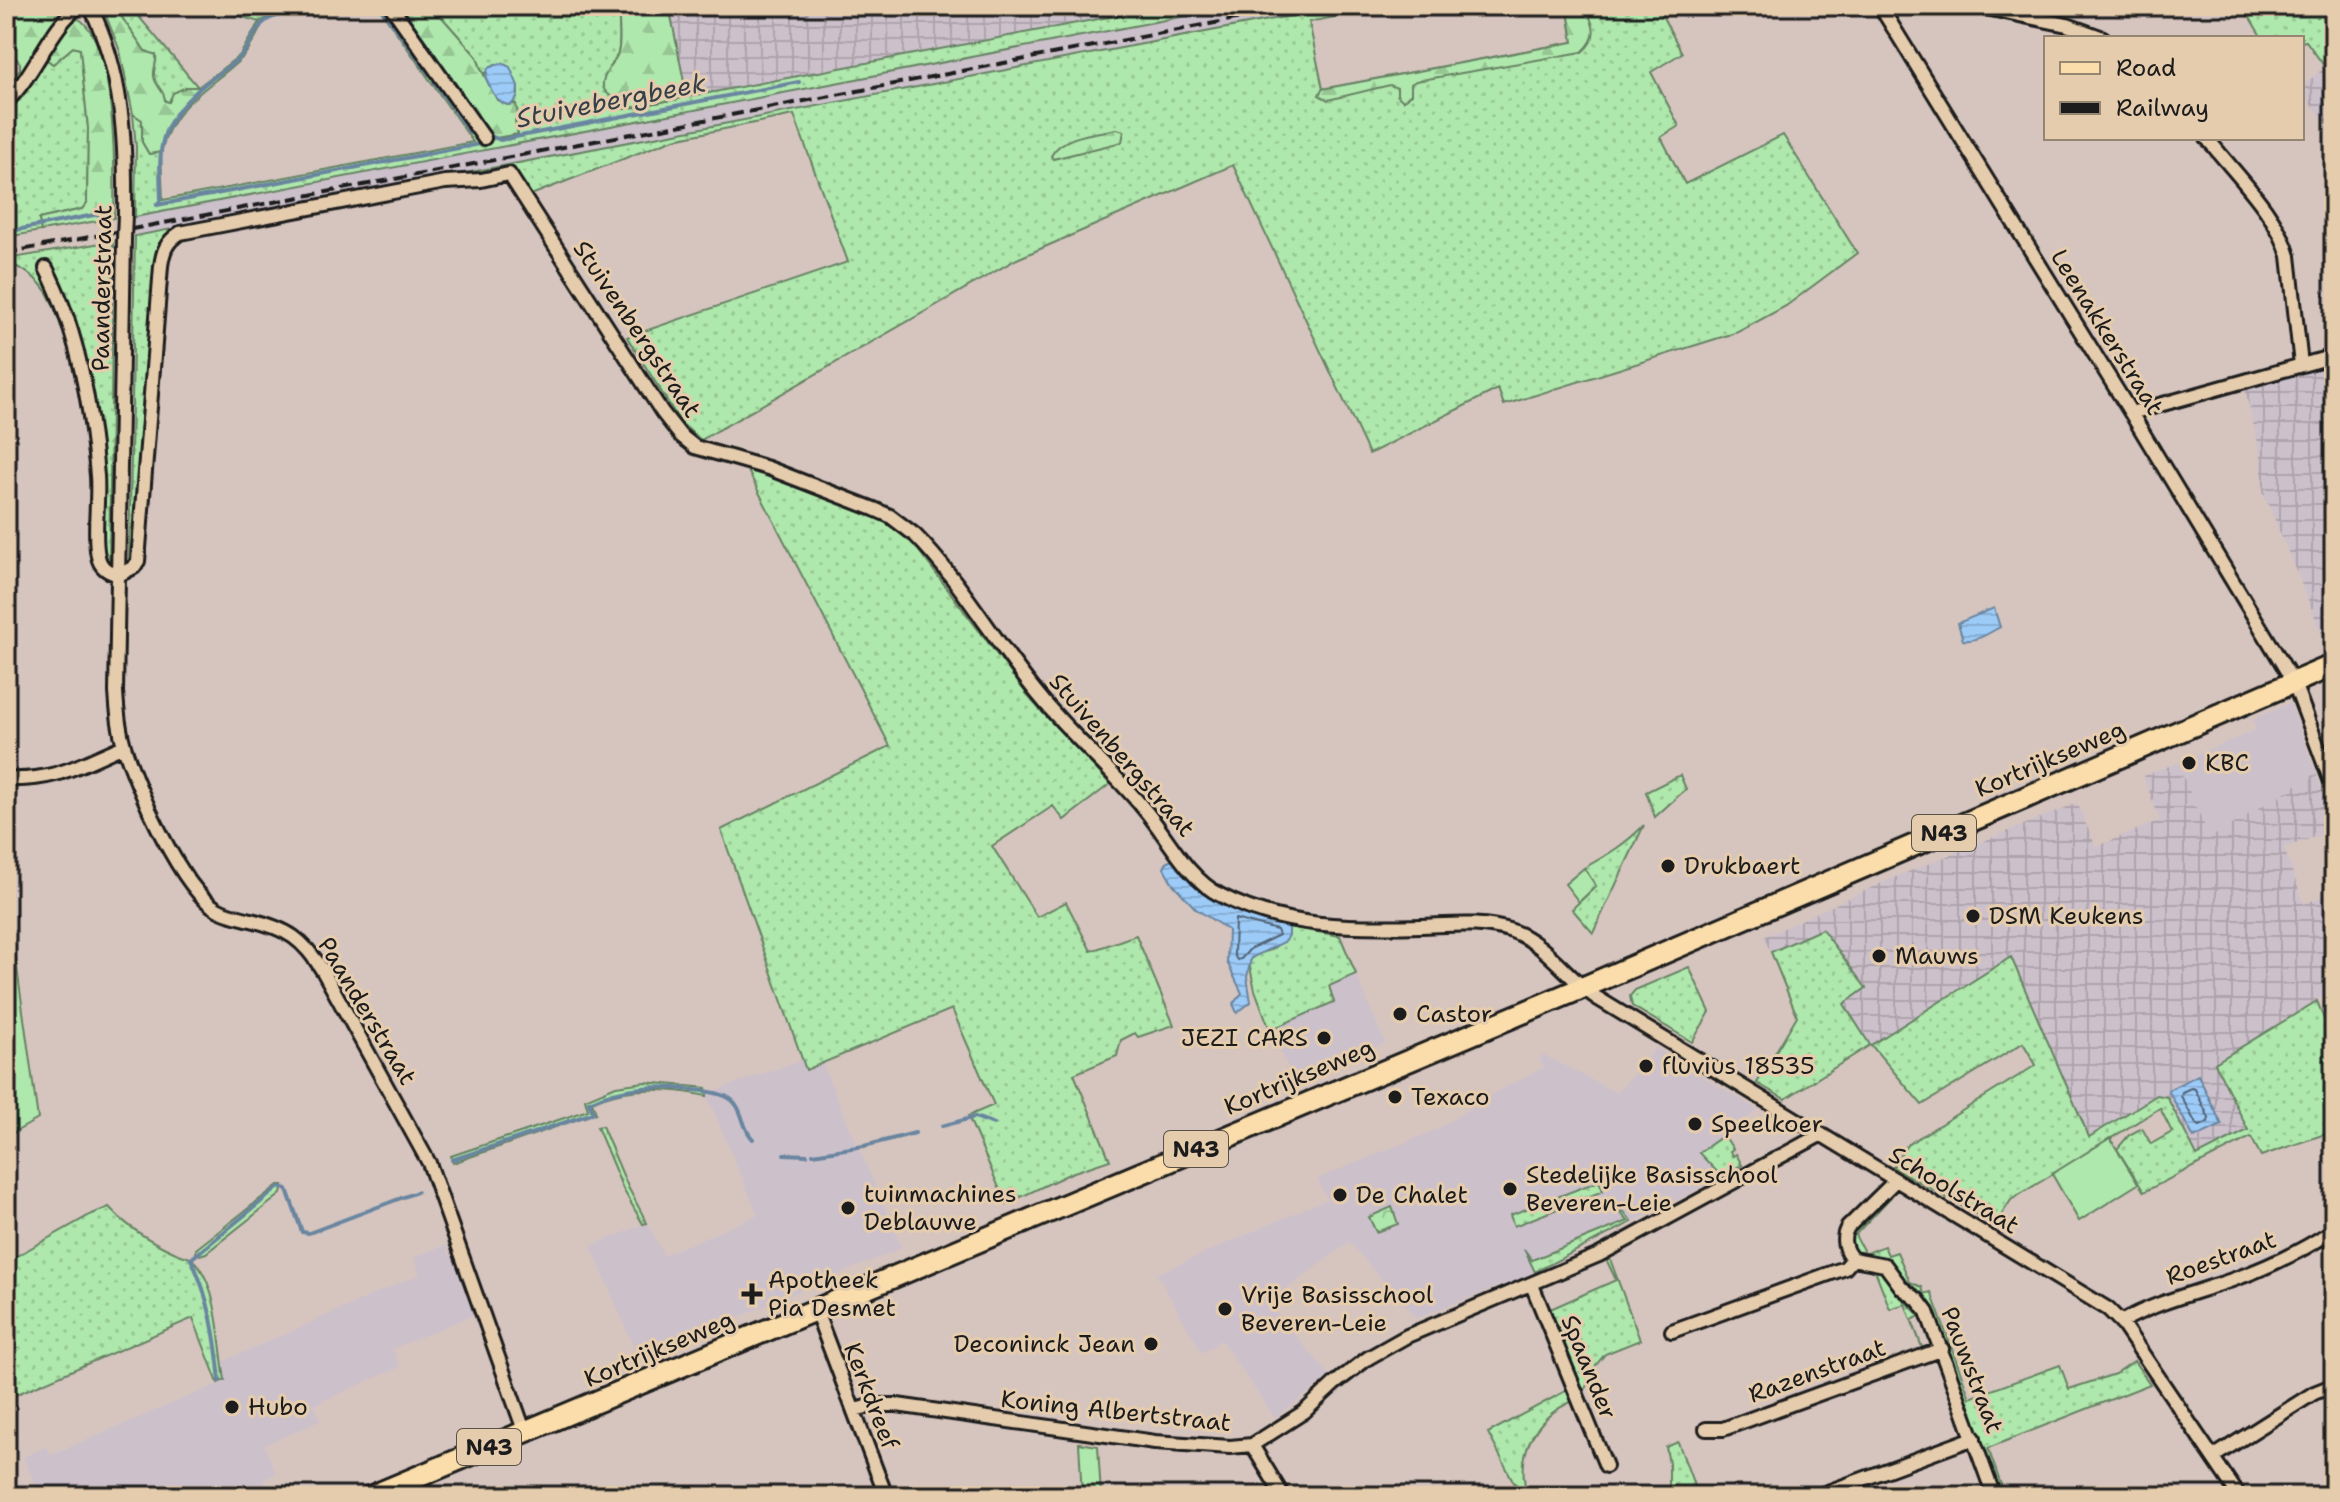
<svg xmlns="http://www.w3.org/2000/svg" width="2340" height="1502" font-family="'Shantell Sans',sans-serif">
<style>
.built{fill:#ccc0cb}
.industrial{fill:url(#industrial-grid)}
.grass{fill:url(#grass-dots);stroke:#668264;stroke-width:2}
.forest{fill:url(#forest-firs);stroke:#668264;stroke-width:2}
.park{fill:url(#park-crowns);stroke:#668264;stroke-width:2}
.garden{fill:#afe8ac;stroke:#668264;stroke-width:2}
.water{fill:url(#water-rules);stroke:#6985a0;stroke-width:2}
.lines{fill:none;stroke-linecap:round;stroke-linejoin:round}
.shore{stroke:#506274;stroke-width:2}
.stream{stroke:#6985a0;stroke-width:4}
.minor-casing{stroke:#1c1c1c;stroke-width:18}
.primary-casing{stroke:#1c1c1c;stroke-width:26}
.minor{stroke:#e5ccad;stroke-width:12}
.primary{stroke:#faddab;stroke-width:20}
.rail{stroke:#1c1c1c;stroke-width:4;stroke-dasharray:12 6;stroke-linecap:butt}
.minor-bridge-casing{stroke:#1c1c1c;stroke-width:18;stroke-linecap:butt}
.minor-bridge{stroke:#e5ccad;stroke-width:12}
.poi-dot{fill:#1c1c1c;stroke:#e5ccad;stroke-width:3}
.labels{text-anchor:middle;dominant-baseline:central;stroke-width:6;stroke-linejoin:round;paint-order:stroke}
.shield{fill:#e5ccad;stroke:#585148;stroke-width:2}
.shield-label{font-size:22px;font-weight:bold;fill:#1c1c1c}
.street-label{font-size:24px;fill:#1c1c1c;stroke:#e5ccad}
.poi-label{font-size:24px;fill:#1c1c1c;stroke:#e5ccad;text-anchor:start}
.water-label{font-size:26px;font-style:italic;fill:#363f48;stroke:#e5ccad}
</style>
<defs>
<pattern id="industrial-grid" width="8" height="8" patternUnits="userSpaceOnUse" patternTransform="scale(2)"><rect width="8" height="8" fill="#ccc0cb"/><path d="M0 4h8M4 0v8" fill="none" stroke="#afa4ae"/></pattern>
<pattern id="grass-dots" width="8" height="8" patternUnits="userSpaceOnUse" patternTransform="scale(2)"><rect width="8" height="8" fill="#afe8ac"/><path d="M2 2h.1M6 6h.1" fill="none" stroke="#96c693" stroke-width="1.8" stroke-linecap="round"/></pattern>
<pattern id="forest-firs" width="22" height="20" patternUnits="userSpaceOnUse" patternTransform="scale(2)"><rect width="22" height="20" fill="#afe8ac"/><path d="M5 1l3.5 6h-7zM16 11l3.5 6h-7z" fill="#96c693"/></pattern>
<pattern id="park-crowns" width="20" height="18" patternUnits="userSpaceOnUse" patternTransform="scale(2)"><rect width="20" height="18" fill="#afe8ac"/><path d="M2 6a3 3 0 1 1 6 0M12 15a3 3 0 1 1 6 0" fill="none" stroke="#96c693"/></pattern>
<pattern id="water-rules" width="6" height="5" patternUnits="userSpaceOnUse" patternTransform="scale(2)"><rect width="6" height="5" fill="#9dcbf8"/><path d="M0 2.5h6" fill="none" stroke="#87aed4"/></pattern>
</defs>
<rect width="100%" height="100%" fill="#d6c5bf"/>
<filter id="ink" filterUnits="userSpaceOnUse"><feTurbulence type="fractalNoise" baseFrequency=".0125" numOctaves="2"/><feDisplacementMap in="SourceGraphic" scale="16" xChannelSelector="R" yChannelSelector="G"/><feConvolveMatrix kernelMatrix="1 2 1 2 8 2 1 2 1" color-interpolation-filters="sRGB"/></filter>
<g filter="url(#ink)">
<path class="built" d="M1219,6H1352L135,236V212Z
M2290,703L2316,773L2210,838L2177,763L2256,730L2253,719Z
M1356,974L1385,1043L1295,1081L1270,1030L1334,1001L1328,986Z
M1656,1048L1758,1110L1699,1153L1721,1177L1535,1273L1416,1318L1349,1242L1268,1303L1330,1376L1275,1418L1221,1340L1202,1353L1157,1274L1327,1199L1317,1179L1440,1128L1485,1098L1544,1067L1539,1060L1543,1055L1617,1093Z
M802,1060L806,1069L822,1063L902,1248L639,1359L591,1246L647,1223L664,1255L758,1215L706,1094Z
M446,1245L450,1257L456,1255L475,1314L392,1349L400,1367L314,1405L320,1421L264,1445L276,1474L264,1479L271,1496H40L23,1457L46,1447L51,1455L225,1381L222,1362L420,1274L414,1257Z"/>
<path class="industrial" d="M669,6H1167L687,97Z
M2334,60V143L2327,129L2328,125L2302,93V86Z
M2334,365V647L2329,651L2263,491L2261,456L2245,389Z
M2177,763L2210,838L2316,773L2334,825V830L2284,848L2304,904L2334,892V989L2215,1063L2251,1137L2192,1168L2160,1108L2094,1148L2011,957L1833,1069L1797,1016L1764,937L1886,881L2077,803L2096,847L2160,820L2143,776Z"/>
<path class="grass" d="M114,6H130L198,87H186L169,102H165C162,91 155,84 154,76C153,69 157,63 156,55L145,51Z
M207,6H330L276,14L259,22Z
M378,6H385L480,141L518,134L515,121L516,104L514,103L518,95V86L495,64L485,74L481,69L477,57L439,14L436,6H620C617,21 622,39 618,53C612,70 586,87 621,101L624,109L1167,6H1238L135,217L136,147L133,114L142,120V142L149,154L161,152L163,200L473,142Z
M1342,6H1390L1309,22L1323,89L1573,42L1568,10L1594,6H1657L1682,53L1651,72L1679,126L1661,137L1685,184L1783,135L1857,253L1786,306L1738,332L1504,405L1498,389L1369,454L1233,165L1017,259L701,440L681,423L627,337L848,262L794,115L674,139L531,195L511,169L165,239L133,563H129L135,236Z
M2243,6H2334V60L2325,67L2306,41L2302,42V38H2262Z
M73,47L80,49L88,128L87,203L82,209L39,219L41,231L6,237V109L17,99L46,59L53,64Z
M113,241L109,568L100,555L101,491L72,350L69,351C55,313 54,282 13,265V258Z
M747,469L876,517L891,525L912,542L1032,701L1110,784L1064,820L1053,806L992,846L1037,917L1066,902L1091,951L1136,935L1174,1025L1138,1037L1135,1033L1121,1040L1117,1056L1074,1074L1110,1160L1071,1173L1006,1204L968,1116L994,1105L952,1009L806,1070L721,830L890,746Z
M1680,775L1686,789L1655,817L1646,792Z
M1644,825L1593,933L1572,909L1596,886L1584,868C1607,855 1626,844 1644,825Z
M1289,927L1340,936L1356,974L1329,986L1334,1002L1270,1030L1255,990L1249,963L1254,955L1271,950L1289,935Z
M1822,929L1866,988L1844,1004L1870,1045L1785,1099L1757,1083L1797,1016L1771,952Z
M2011,957L2089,1137L2157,1095L2167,1097L2197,1156L2248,1130L2215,1063L2317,1001L2334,1045V1131L2261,1156L2251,1137L2144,1192L2117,1149L2129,1135L2142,1128L2151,1144L2172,1132L2160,1108L2011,1200L1995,1225L1893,1167L1907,1145L2036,1065L2023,1043L1922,1105L1871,1045Z
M1689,967L1710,1012L1692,1042L1632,1006L1630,996L1635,990Z
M645,1082L706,1088L707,1096C670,1088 628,1085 592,1102L596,1113L453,1163L451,1156L588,1110L585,1099L616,1086Z
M602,1126L628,1187L647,1223L643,1224L623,1189L597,1127Z
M1724,1135L1733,1149L1730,1151L1733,1156L1736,1154L1742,1165L1721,1176L1699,1153Z
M1599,1181L1603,1191L1514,1226L1510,1215Z
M1889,1195L1891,1197L1855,1235L1865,1254L1884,1246L1888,1255L1897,1252L1910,1282L1922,1287L1924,1294L1931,1292L1970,1398L2060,1365L2069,1389L2115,1374L2134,1361L2150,1384L1988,1448L2005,1496H2000L1934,1313L1887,1261C1868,1253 1845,1262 1850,1232Z
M109,1207C127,1227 151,1242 176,1253C181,1256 189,1256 193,1260C219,1284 219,1347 225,1380L218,1383L193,1318L15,1395L6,1380V1262L90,1215Z
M1619,1211L1624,1212L1632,1222L1535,1272L1524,1249L1532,1260L1628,1221Z
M1610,1259L1640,1340L1605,1354L1596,1365L1583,1394L1548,1310L1616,1280L1607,1261Z
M1875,1270L1882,1273L1896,1293L1920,1316L1912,1320L1923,1350L1905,1304L1890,1309Z
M1569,1389L1573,1401C1535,1417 1514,1455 1528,1496H1521L1488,1433Z
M1678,1442L1698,1496H1669V1464L1666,1447Z"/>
<path class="forest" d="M25,6H66L27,71L6,95V85L20,69V63L6,46V12L11,17Z
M102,6H114L145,51L156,55C157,63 153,69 154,76C155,87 165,90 165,101L169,102L173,93L186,87H198L240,55L259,22L261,27C255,38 250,50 241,59C207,90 173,103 161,152L149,154L142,142V120L133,114L120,51Z
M397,6H436L439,14L477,57L481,69L497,100L507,105L516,104L518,114L515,121L518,134L490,139Z
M620,6H669L687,97L624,109L620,101C586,87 612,70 618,53C622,39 617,21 620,6Z
M1585,7C1594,24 1600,37 1582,52L1416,81L1411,84V94L1403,101L1397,95V88L1390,85L1328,100L1319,95L1322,89L1573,42L1568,10Z
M79,19C117,44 115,176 114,218L41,231L39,219L82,209L87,203L88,128L80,49L73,47L53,64L46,59C54,46 63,22 79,19Z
M1117,129L1124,131L1122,142L1053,159L1051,156C1061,135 1097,133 1117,129Z
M1584,868L1596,886L1579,902L1565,884Z
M278,1185H283L281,1194L206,1253L200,1255L196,1252V1249Z"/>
<path class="park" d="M1392,1207L1398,1224L1376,1232L1369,1217Z"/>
<path class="garden" d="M6,889L38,1119L6,1137Z
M2110,1138L2138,1184L2079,1221L2052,1174Z
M1079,1443L1098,1446L1101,1496H1082Z"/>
<path class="water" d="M502,63L510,67L518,86L517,98L511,105C497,105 491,90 486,78L488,68Z
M1994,608L2000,627C1989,633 1976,642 1963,640L1958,623Z
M1173,860L1193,883L1214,900L1289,927V935L1286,941L1251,958L1247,977L1251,1002L1237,1013L1233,1004L1242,993L1227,962L1228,930L1196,909L1173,884L1164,868L1167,862Z
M2198,1075L2222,1125L2194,1138L2168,1090Z"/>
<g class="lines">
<path class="shore" d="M1235,919L1277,930L1279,935L1250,949L1241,959L1237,960L1234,955Z
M2191,1088L2195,1089L2209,1118L2208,1122L2200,1126L2196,1124L2181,1096L2182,1092Z"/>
<path class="stream" d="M339,6C320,9 283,11 267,20C255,27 251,44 242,55C229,68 212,77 199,89C157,127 159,146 161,199L157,205L480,144
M380,6L429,74
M400,6L491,136L500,140L799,82
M434,81L470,133
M6,232L110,212
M942,1126L975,1117L994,1124
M784,1154L807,1155
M813,1154L864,1146L915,1133
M452,1160L593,1113L589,1102C623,1086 655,1085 692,1090C704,1091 718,1092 729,1098C744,1107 741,1128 753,1139
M220,1381C216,1339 210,1298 191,1259L279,1187L287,1189L302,1232L309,1233L417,1192"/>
<defs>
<path id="minor" d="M90,6C123,72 126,141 125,214
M391,6L484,138
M1880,6L2131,413L2294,683L2334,790
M1977,6L2067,25L2103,38
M6,102C35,75 50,27 79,6
M2207,138C2235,174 2277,213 2289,256L2301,365
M124,239L116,692C117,711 119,729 124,746C136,786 181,889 217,909C227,915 240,917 251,920C288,929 303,939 323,971L429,1163L525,1433
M46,268C78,330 91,406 97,476C99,499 93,536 98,556C100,568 108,572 119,575
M2131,413L2334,356
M119,575L134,567L138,561L161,266C163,251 166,242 180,233L445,182L481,180L509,174L662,412L680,435L695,447L768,468L874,509L890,516L915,535C962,582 998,647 1041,698C1073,737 1112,770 1144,809C1168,837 1187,878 1220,895C1282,928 1353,928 1421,926C1451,925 1483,921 1512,931C1546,943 1567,978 1597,998L2108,1309L2121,1322L2239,1496
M6,779C58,781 78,765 124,746
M1895,1181L1848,1227C1841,1237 1844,1251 1853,1259L1885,1265L1902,1288L1918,1300L1927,1312L1994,1496
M1532,1285L1606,1466
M816,1311L886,1496
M2121,1322C2156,1302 2195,1293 2232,1280C2269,1267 2302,1251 2334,1230
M1672,1331L1845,1268L1853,1259
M854,1410L875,1405H897L1155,1442L1230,1447L1252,1445L1304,1412L1334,1384L1368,1358L1407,1336L1599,1255L1820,1135
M1706,1429H1723L1942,1349
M1252,1445L1283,1496
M2213,1457L2314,1393L2334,1385
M1817,1496L1974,1438"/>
<path id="primary" d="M372,1496L1582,988L2334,665"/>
</defs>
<use href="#minor" class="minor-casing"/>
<use href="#primary" class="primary-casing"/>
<use href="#minor" class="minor"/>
<use href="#primary" class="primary"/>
<path class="rail" d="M6,253L1304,6"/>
<defs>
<path id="minor-bridge" d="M124,239L125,214"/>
</defs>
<use href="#minor-bridge" class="minor-bridge-casing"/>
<use href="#minor-bridge" class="minor-bridge"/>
</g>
</g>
<g class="poi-dot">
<circle cx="2189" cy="763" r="8"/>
<circle cx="1668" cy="866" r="8"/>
<circle cx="1973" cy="916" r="8"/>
<circle cx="1879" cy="956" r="8"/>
<circle cx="1400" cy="1014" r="8"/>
<circle cx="1324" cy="1038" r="8"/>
<circle cx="1646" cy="1066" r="8"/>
<circle cx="1395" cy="1097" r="8"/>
<circle cx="1695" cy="1124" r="8"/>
<circle cx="1510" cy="1189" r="8"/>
<circle cx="1340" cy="1195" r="8"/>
<circle cx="848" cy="1208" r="8"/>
<path d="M748 1282h8v8h8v8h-8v8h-8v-8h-8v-8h8z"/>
<circle cx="1225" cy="1309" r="8"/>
<circle cx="1151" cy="1344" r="8"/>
<circle cx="232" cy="1407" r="8"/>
</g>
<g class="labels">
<g class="shield">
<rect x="1912" y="815" width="64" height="36" rx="6"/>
<rect x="1164" y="1131" width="64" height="36" rx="6"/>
<rect x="457" y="1429" width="64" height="36" rx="6"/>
</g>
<g class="shield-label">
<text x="1944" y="833">N43</text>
<text x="1196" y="1149">N43</text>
<text x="489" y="1447">N43</text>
</g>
<g class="street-label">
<text transform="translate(102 288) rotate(-89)">Paanderstraat</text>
<text transform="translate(637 329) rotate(56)">Stuivenbergstraat</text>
<text transform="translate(2107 332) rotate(58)">Leenakkerstraat</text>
<text transform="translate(1122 755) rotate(49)">Stuivenbergstraat</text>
<text transform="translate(2050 759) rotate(-23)">Kortrijkseweg</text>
<text transform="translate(367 1011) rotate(59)">Paanderstraat</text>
<text transform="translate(1299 1077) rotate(-23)">Kortrijkseweg</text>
<text transform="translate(1954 1190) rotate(31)">Schoolstraat</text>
<text transform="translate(2221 1258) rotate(-20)">Roestraat</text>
<text transform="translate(659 1349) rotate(-23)">Kortrijkseweg</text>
<text transform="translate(1589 1367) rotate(68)">Spaander</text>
<text transform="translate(1972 1370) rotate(69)">Pauwstraat</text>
<text transform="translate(1817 1371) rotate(-20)">Razenstraat</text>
<text transform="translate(871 1396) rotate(69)">Kerkdreef</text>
<text transform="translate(1116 1411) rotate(6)">Koning Albertstraat</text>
</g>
<g class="poi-label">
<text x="2205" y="763">KBC</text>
<text x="1684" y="866">Drukbaert</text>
<text x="1989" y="916">DSM Keukens</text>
<text x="1895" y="956">Mauws</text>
<text x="1416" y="1014">Castor</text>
<text x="1308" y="1038" text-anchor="end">JEZI CARS</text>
<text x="1662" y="1066">fluvius 18535</text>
<text x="1411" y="1097">Texaco</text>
<text x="1711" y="1124">Speelkoer</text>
<text x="1526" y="1175">Stedelijke Basisschool<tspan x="1526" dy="28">Beveren-Leie</tspan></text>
<text x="864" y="1194">tuinmachines<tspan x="864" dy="28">Deblauwe</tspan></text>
<text x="1356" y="1195">De Chalet</text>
<text x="768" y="1280">Apotheek<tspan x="768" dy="28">Pia Desmet</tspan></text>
<text x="1241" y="1295">Vrije Basisschool<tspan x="1241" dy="28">Beveren-Leie</tspan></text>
<text x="1135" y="1344" text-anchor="end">Deconinck Jean</text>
<text x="248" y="1407">Hubo</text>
</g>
<g class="water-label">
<text transform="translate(611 100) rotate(-11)">Stuivebergbeek</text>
</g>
</g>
<rect width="2340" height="1502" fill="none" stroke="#e5ccad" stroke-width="32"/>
<rect x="16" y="16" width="2308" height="1470" fill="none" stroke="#1c1c1c" stroke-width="3" filter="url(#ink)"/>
<rect x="2044" y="36" width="260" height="104" fill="#e5ccad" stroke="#958673" stroke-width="2"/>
<rect x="2060" y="62" width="40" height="12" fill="#faddab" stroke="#958673" stroke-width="2"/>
<text x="2116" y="76" font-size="24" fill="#1c1c1c">Road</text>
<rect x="2060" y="102" width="40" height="12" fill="#1c1c1c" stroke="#958673" stroke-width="2"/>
<text x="2116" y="116" font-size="24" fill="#1c1c1c">Railway</text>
</svg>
